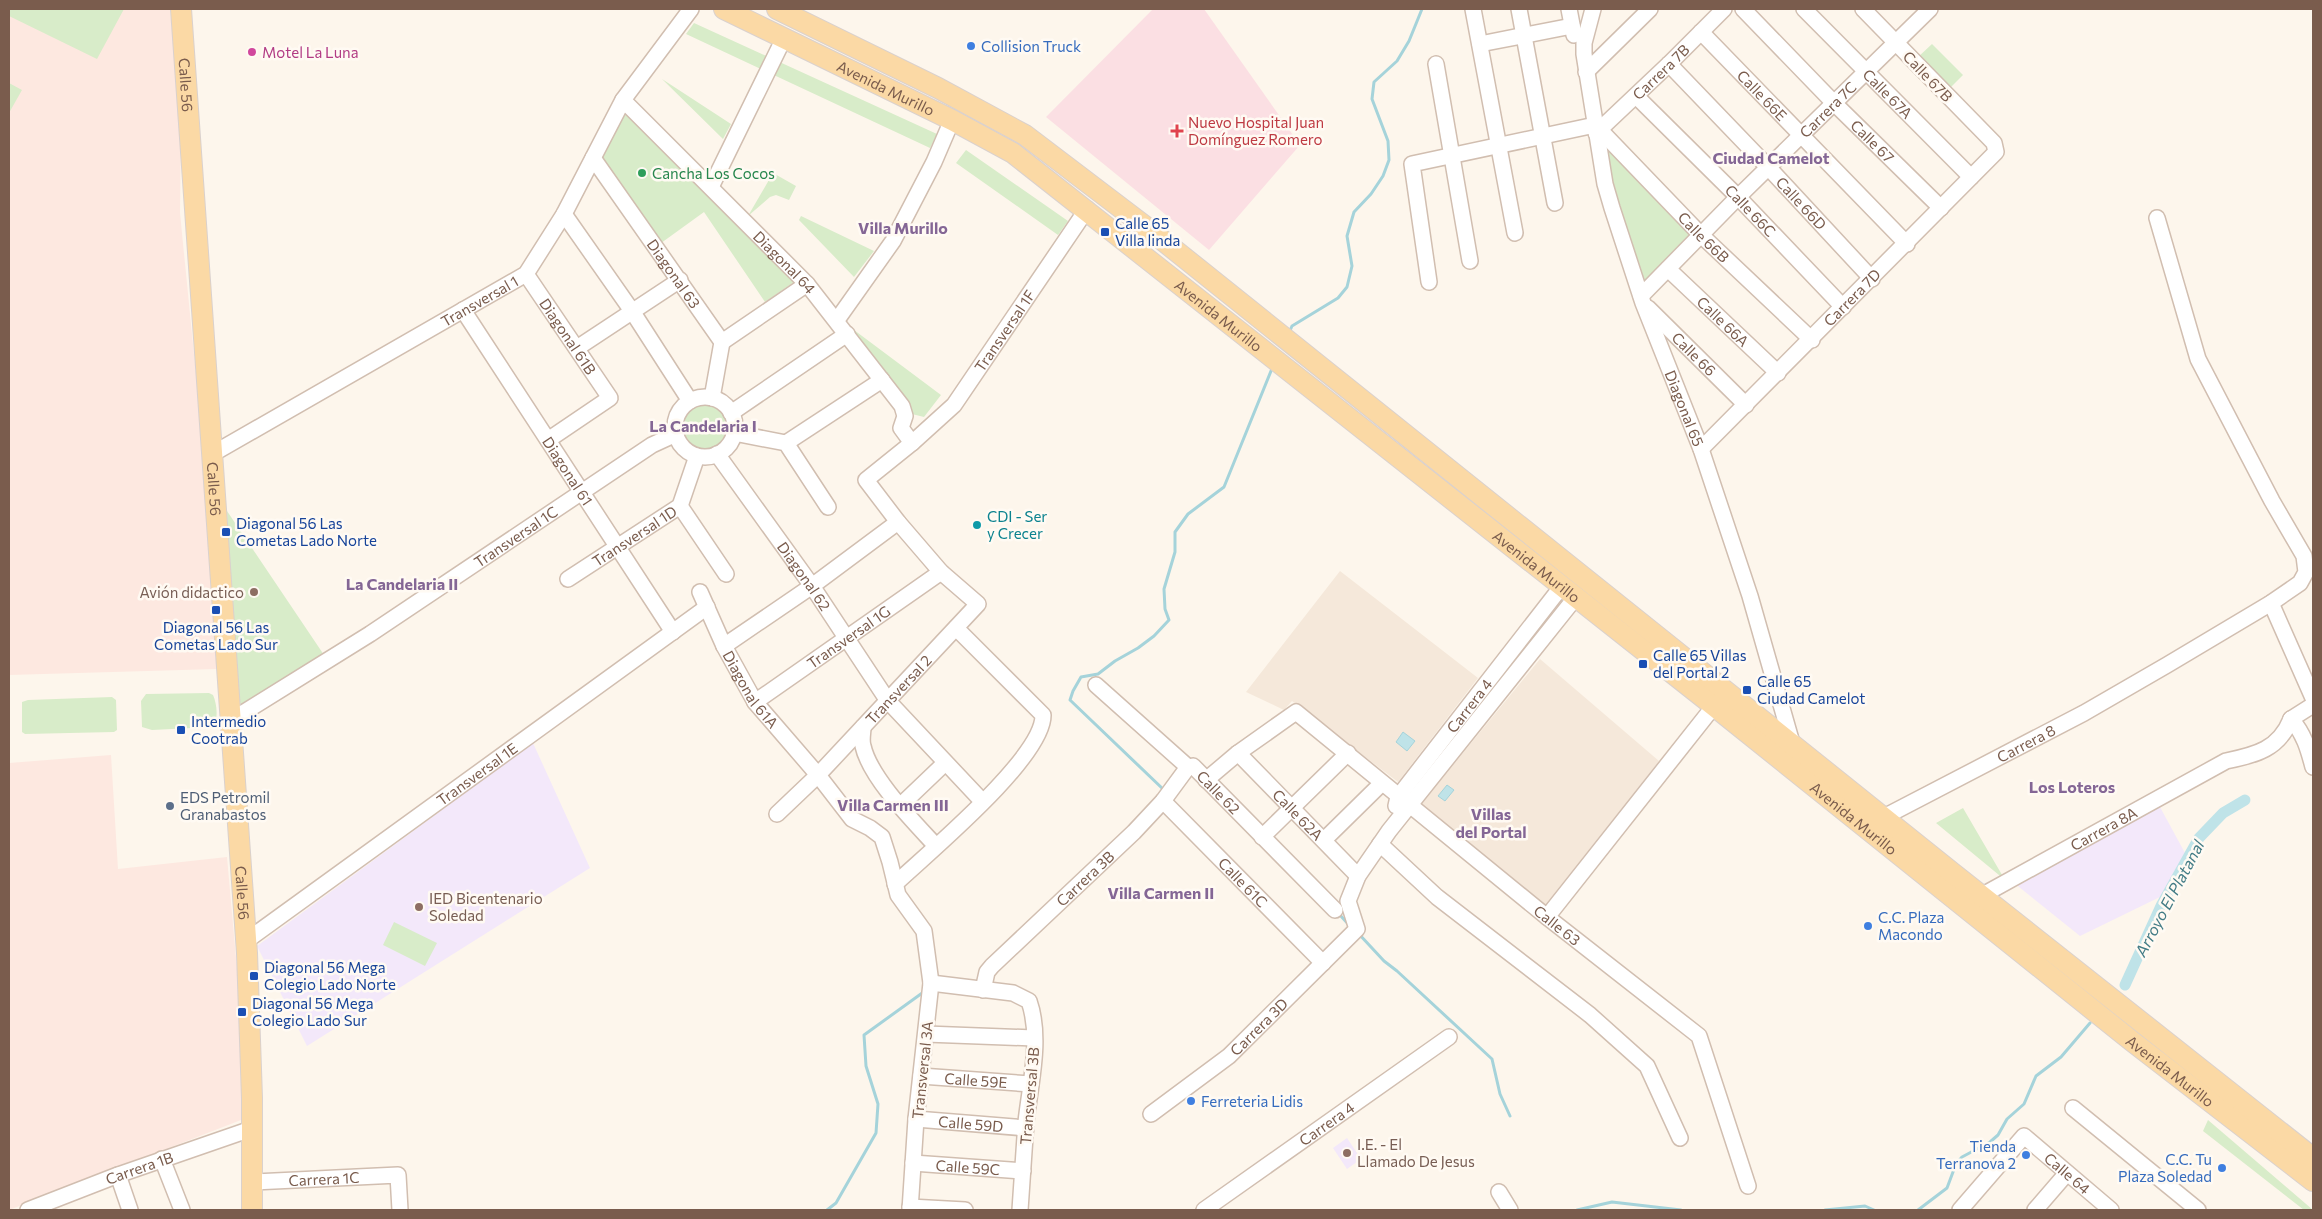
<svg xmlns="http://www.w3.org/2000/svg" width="2322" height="1219" font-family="Commissioner,sans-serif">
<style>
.residential{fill:#f5e8da}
.commercial{fill:#fde8e0}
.education{fill:#f3e8fa}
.medical{fill:#fbdfe3}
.green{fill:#d8ecc9}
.water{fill:#bfe3e8;stroke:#a5d3da}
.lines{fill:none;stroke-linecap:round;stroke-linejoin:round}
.stream{stroke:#a5d3da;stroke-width:3}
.canal{stroke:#bfe3e8;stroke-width:11}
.minor-casing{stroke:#d1beb0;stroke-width:18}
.major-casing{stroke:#dad1cd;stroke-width:22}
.minor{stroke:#fff;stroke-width:15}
.major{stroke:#fbd9a5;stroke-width:20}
.shop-dot{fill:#3f7fe0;stroke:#fffaf3;stroke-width:2}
.hotel-dot{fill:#d1479c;stroke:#fffaf3;stroke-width:2}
.health-dot{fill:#e0444e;stroke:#fffaf3;stroke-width:2}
.leisure-dot{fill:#2e9e5b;stroke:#fffaf3;stroke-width:2}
.transit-dot{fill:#1a4fb4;stroke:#fffaf3;stroke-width:2}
.culture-dot{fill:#0f9aa8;stroke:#fffaf3;stroke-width:2}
.education-dot{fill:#8d6e63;stroke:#fffaf3;stroke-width:2}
.service-dot{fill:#5c6f8a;stroke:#fffaf3;stroke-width:2}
.labels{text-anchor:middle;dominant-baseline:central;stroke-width:5;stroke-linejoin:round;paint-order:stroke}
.shop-label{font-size:15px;fill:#366cbe;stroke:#fffaf3;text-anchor:start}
.hotel-label{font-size:15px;fill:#b23c85;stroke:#fffaf3;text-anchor:start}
.street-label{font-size:15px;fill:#7a5c4d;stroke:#fffaf3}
.health-label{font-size:15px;fill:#be3a42;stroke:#fffaf3;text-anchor:start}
.leisure-label{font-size:15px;fill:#27864d;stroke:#fffaf3;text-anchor:start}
.transit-label{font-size:15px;fill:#164399;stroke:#fffaf3;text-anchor:start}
.culture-label{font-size:15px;fill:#0d838f;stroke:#fffaf3;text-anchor:start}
.education-label{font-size:15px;fill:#785e54;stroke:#fffaf3;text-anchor:start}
.service-label{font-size:15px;fill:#4e5e75;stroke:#fffaf3;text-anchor:start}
.neighbourhood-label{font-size:16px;font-weight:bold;fill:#846695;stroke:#fffaf3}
.water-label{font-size:16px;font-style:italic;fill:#437c86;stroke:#fffaf3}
</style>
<rect width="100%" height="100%" fill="#fdf6ec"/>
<path class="residential" d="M1340,571L1478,678L1398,782L1292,701L1284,710L1246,692Z
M1540,659L1659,761L1548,907L1418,808Z"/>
<path class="commercial" d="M9,9H170L181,125L180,213L201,425L217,669L9,675Z
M111,755L118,869L227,857L242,1025L241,1120L9,1210V763Z"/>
<path class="education" d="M533,743L590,868L307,1046L257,946Z
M2160,807L2185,853L2160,897L2080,936L2014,883Z
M1347,1138L1361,1159L1347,1169L1333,1148Z"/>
<path class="medical" d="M1153,9H1204L1300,145L1209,250L1046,117Z"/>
<path class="green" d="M9,9H124L97,59L9,16Z
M694,23L937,134L930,148L686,34Z
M1932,44L1963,75L1947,91L1916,59Z
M662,79L731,124L723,139Z
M9,83L22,90L9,113Z
M624,110L794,282L765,302L704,212L657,246L597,160Z
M1603,142L1697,235L1646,285L1608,176Z
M966,150L1068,221L1058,235L956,163Z
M773,173L796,186L789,200L776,195L770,197L748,216Z
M801,216L874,251L854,277L799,220Z
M846,324L941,395L924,417L912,414Z
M682 428a23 23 0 1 1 46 0a23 23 0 1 1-46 0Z
M227,511L324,655L235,714Z
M209,693L213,695C217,704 219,720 212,727L152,730L142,727L141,701L146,694Z
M112,697L116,700L117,730L114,732L25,734L22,732V702L28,700Z
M1963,808L2005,880L1936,823Z
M394,922L437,943L425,966L383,945Z
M2208,1120L2313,1210H2304L2203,1131Z"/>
<path class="water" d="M1403,732L1415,741L1407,751L1396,742Z
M1447,785L1454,790L1445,801L1438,796Z"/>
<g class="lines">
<path class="stream" d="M1289,333L1292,326L1338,298L1347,287L1352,266L1347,236L1354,212L1371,194L1383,176L1389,160L1388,141L1372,99L1374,82L1397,61L1409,41L1422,9
M1164,790L1070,700L1073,691L1081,677L1098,674L1115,661L1138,648L1154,636L1169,620L1165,609L1164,589L1175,552V532L1188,514L1224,487L1273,366
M1339,914L1350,926
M1358,933L1384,961L1397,971L1492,1059L1500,1094L1510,1116
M827,1210L836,1203L876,1133L878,1104L866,1066L864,1035L925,991
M1577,1210L1612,1202L1681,1210
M1825,1210L1865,1206L1874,1210
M1918,1210L1947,1188L1956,1164L1962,1157L1990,1142L1998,1135L2007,1119L2024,1104L2036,1076L2061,1057L2090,1023"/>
<path class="canal" d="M2125,985L2161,906L2199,838L2223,813L2245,800"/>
<defs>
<g id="minor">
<path d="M1473,9L1515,233"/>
<path d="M1519,9L1555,203"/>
<path d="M1569,9L1574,35"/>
<path id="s1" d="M1593,9L1584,43V54L1605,184L1612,208L1643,303L1701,449L1750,596L1792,743"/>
<path id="s2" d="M1743,9L1834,103L1941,208"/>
<path id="s3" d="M1804,9L1971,177"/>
<path id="s4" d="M1701,32L1907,244"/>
<path d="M1480,44L1572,26"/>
<path d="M1436,64L1470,261"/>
<path id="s5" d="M1669,64L1768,167L1872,279"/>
<path d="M1586,72L1650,9"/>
<path id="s6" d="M1636,96L1738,197L1843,307"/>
<path id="s7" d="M623,100L807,284L902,406L905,416L901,428L912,443"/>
<path id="s8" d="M1600,130L1701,235L1812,340"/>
<path id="s9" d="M1596,133L1669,64L1724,9"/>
<path id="s10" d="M593,158L722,342L712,398"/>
<path d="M711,187L784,38"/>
<path d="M564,214L632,311L690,401"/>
<path id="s11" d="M1668,269L1778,373"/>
<path id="s12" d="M526,274L610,398L548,440"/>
<path d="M1429,282L1412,164L1595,125"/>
<path id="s13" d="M1641,296L1738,197L1930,9"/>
<path id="s14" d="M1648,308L1746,405"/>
<path id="s15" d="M463,310L673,632"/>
<path d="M837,320L893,241L934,162L952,120"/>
<path d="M722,342L807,284"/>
<path d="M577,348L680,280"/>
<circle cx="705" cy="427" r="30"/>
<path d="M731,413L847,334"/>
<path d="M734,433L786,443L828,507"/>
<path d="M786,443L882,380"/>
<path id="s16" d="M1701,449L1996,152L1994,143L1863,9"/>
<path id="s17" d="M214,453L526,274L564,214L623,100L691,9"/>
<path id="s18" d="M717,454L812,586L888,701L982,801"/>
<path d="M680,506L726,574"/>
<path id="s19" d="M568,579L680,506L697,456"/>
<path id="s20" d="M700,592L724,646L755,702L818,775L852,819L870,828L882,837L890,862L898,895L924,931L931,983L916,1119L910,1210"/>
<path d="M2271,603L2313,698"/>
<path d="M724,646L812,586L898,522"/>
<path id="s21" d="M1096,685L1188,767L1193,766L1335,910"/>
<path id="s22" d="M755,702L941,572"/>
<path d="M2291,719C2304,734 2308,748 2313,767"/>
<path d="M2291,719L2313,705"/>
<path id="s23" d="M230,721L370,634L652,445L676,434"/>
<path d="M863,727C863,733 861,740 863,746C870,778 914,822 936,846"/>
<path id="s24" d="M1238,753L1358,876"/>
<path id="s25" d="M1206,780L1238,753L1296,712L1547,917L1699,1036L1748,1186"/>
<path id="s26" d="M1163,801L1323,963"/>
<path d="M900,806L945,763"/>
<path id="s27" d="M1396,806L1398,797L1562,586"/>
<path id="s28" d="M777,814L818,775L978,604L941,572L898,522L866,480L912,443L954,405L1087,209"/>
<path id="s29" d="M1884,817L2084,713L2167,665L2271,603L2300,583L2306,572L2304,556L2272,501L2198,359L2157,218"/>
<path d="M1262,837L1348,753"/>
<path d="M1324,840L1382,783"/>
<path d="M1380,844L1437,897L1590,1015L1647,1066L1680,1138"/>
<path d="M895,884C928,853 1044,757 1043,715L956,628"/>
<path id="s30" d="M1981,896L2226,761C2256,755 2279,749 2291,719"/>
<path d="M1547,917L1714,706"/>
<path id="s31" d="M246,941L707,607"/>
<path d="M931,983L1013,993L1029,1001C1042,1038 1030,1084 1026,1122C1024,1152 1022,1181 1020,1210"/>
<path id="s32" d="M983,990L987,972L992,966L1134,832L1163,801L1188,767"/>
<path d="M926,1034L1034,1038"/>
<path id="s33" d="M921,1076L1031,1084"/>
<path d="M2073,1108L2198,1210"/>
<path id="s34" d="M1151,1114L1229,1056L1357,929L1348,901L1358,876L1389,831L1576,597"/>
<path id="s35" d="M916,1119L1026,1128"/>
<path d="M162,1159L182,1210"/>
<path id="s36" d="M913,1163L1023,1171"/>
<path d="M118,1175L130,1210"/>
<path id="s37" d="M252,1182L398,1175L400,1210"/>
<path d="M1499,1192L1510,1210"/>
<path d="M910,1207L965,1210"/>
<path id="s38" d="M28,1210L118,1175L251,1129"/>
<path id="s39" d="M1204,1210L1449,1037"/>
<path id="s40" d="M1960,1210L2024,1136L2111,1210"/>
<path d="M2035,1210L2067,1173"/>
</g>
<g id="major">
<path id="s41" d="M181,9L247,953L252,1098V1210"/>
<path id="s42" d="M724,9L952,120L1013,153L1714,706L2133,1042L2313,1181"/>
<path d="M777,9L938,88L1025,135L1146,227L1954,874L2313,1158"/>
</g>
</defs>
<use href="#minor" class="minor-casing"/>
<use href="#major" class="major-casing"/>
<use href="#minor" class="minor"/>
<use href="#major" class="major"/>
</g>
<g class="shop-dot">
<circle cx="971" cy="46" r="5"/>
<circle cx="1868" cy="926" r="5"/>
<circle cx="1191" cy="1101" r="5"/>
<circle cx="2026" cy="1155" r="5"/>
<circle cx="2222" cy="1168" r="5"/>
</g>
<circle class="hotel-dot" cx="252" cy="52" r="5"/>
<path class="health-dot" d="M1174.5 123.5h5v5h5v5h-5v5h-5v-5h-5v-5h5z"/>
<circle class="leisure-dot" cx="642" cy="173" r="5"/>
<g class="transit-dot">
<rect x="1100" y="227" width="10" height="10" rx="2.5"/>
<rect x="221" y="527" width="10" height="10" rx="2.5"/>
<rect x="211" y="605" width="10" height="10" rx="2.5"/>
<rect x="1638" y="659" width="10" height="10" rx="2.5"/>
<rect x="1742" y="685" width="10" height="10" rx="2.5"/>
<rect x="176" y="725" width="10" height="10" rx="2.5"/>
<rect x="249" y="971" width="10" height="10" rx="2.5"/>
<rect x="237" y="1007" width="10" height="10" rx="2.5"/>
</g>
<circle class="culture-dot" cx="977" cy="525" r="5"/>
<g class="education-dot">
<circle cx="254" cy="592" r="5"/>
<circle cx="419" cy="907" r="5"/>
<circle cx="1347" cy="1153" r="5"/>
</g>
<circle class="service-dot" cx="170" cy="806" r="5"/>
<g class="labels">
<g class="shop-label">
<text x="981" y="46">Collision Truck</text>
<text x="1878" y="917">C.C. Plaza<tspan x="1878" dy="17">Macondo</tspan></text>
<text x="1201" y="1101">Ferreteria Lidis</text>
<text x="2016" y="1146" text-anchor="end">Tienda<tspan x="2016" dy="17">Terranova 2</tspan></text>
<text x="2212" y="1159" text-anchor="end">C.C. Tu<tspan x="2212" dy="17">Plaza Soledad</tspan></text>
</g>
<g class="hotel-label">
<text x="262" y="52">Motel La Luna</text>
</g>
<g class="street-label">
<text stroke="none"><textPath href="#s9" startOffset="89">Carrera 7B</textPath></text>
<text transform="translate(1928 76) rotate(46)">Calle 67B</text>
<text stroke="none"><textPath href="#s41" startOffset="76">Calle 56</textPath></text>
<text stroke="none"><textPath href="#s42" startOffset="180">Avenida Murillo</textPath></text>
<text stroke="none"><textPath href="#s3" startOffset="119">Calle 67A</textPath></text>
<text stroke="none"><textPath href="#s4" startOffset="88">Calle 66E</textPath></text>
<text stroke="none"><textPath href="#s13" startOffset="264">Carrera 7C</textPath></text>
<text stroke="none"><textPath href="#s2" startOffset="185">Calle 67</textPath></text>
<text stroke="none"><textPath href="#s5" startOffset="192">Calle 66D</textPath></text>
<text stroke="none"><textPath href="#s6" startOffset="162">Calle 66C</textPath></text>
<text stroke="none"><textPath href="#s8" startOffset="149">Calle 66B</textPath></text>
<text stroke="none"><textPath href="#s7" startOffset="229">Diagonal 64</textPath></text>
<text stroke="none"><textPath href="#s10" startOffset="141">Diagonal 63</textPath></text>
<text stroke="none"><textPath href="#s16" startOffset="214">Carrera 7D</textPath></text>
<text stroke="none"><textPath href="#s17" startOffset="306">Transversal 1</textPath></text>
<text stroke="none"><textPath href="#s42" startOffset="585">Avenida Murillo</textPath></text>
<text stroke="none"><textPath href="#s11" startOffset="76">Calle 66A</textPath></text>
<text stroke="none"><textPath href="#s28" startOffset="664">Transversal 1F</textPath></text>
<text stroke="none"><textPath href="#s12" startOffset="75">Diagonal 61B</textPath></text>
<text stroke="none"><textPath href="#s14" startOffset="65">Calle 66</textPath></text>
<text stroke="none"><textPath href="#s1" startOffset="416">Diagonal 65</textPath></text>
<text stroke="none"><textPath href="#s15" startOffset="192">Diagonal 61</textPath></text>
<text stroke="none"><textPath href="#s41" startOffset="481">Calle 56</textPath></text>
<text stroke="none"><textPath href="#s23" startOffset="340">Transversal 1C</textPath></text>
<text stroke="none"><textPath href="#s19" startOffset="79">Transversal 1D</textPath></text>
<text stroke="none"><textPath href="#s42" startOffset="990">Avenida Murillo</textPath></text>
<text stroke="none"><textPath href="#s18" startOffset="150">Diagonal 62</textPath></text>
<text stroke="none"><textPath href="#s22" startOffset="114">Transversal 1G</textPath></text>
<text stroke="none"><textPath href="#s20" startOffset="110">Diagonal 61A</textPath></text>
<text stroke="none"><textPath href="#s28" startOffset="174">Transversal 2</textPath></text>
<text stroke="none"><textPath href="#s27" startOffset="125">Carrera 4</textPath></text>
<text stroke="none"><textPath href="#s29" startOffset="160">Carrera 8</textPath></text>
<text stroke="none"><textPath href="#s31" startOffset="285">Transversal 1E</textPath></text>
<text stroke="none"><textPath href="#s21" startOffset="165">Calle 62</textPath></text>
<text stroke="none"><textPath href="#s24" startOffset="86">Calle 62A</textPath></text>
<text stroke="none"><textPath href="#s42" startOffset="1395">Avenida Murillo</textPath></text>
<text stroke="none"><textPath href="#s30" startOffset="140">Carrera 8A</textPath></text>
<text stroke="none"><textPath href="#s32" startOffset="154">Carrera 3B</textPath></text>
<text stroke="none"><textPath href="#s26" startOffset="114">Calle 61C</textPath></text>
<text stroke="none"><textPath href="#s41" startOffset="886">Calle 56</textPath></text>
<text stroke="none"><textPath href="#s25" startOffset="450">Calle 63</textPath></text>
<text stroke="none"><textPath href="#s34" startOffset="139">Carrera 3D</textPath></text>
<text transform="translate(922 1070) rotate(-84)">Transversal 3A</text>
<text stroke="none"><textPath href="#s42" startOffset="1800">Avenida Murillo</textPath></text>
<text stroke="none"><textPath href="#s33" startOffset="55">Calle 59E</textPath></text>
<text transform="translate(1029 1096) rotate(-85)">Transversal 3B</text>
<text stroke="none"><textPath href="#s35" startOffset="55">Calle 59D</textPath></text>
<text stroke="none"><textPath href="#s39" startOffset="150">Carrera 4</textPath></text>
<text stroke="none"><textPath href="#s36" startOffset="55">Calle 59C</textPath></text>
<text stroke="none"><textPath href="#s38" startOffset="119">Carrera 1B</textPath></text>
<text stroke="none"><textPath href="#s40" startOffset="155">Calle 64</textPath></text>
<text stroke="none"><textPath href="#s37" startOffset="72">Carrera 1C</textPath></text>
</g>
<g class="health-label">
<text x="1188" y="122">Nuevo Hospital Juan<tspan x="1188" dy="17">Domínguez Romero</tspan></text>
</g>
<g class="leisure-label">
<text x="652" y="173">Cancha Los Cocos</text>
</g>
<g class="transit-label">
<text x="1115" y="223">Calle 65<tspan x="1115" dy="17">Villa linda</tspan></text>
<text x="236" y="523">Diagonal 56 Las<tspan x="236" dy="17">Cometas Lado Norte</tspan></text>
<text x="216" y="627" text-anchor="middle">Diagonal 56 Las<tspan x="216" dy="17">Cometas Lado Sur</tspan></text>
<text x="1653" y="655">Calle 65 Villas<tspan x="1653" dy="17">del Portal 2</tspan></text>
<text x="1757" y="681">Calle 65<tspan x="1757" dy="17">Ciudad Camelot</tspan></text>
<text x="191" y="721">Intermedio<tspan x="191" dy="17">Cootrab</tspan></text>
<text x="264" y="967">Diagonal 56 Mega<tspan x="264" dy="17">Colegio Lado Norte</tspan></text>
<text x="252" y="1003">Diagonal 56 Mega<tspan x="252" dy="17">Colegio Lado Sur</tspan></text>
</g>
<g class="culture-label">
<text x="987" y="516">CDI - Ser<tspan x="987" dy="17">y Crecer</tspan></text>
</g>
<g class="education-label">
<text x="244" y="592" text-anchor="end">Avión didactico</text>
<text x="429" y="898">IED Bicentenario<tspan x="429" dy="17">Soledad</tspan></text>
<text x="1357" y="1144">I.E. - El<tspan x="1357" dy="17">Llamado De Jesus</tspan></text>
</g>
<g class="service-label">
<text x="180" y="797">EDS Petromil<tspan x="180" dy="17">Granabastos</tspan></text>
</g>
<g class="neighbourhood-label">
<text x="1771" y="157">Ciudad Camelot</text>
<text x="903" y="227">Villa Murillo</text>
<text x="703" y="425">La Candelaria I</text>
<text x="402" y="583">La Candelaria II</text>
<text x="2072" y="786">Los Loteros</text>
<text x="893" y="804">Villa Carmen III</text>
<text x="1491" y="813">Villas<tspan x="1491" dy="18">del Portal</tspan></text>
<text x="1161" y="892">Villa Carmen II</text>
</g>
<g class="water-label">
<text transform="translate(2169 898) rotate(-62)">Arroyo El Platanal</text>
</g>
</g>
<rect width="2322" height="1219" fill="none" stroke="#7a5c4d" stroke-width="20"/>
</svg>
